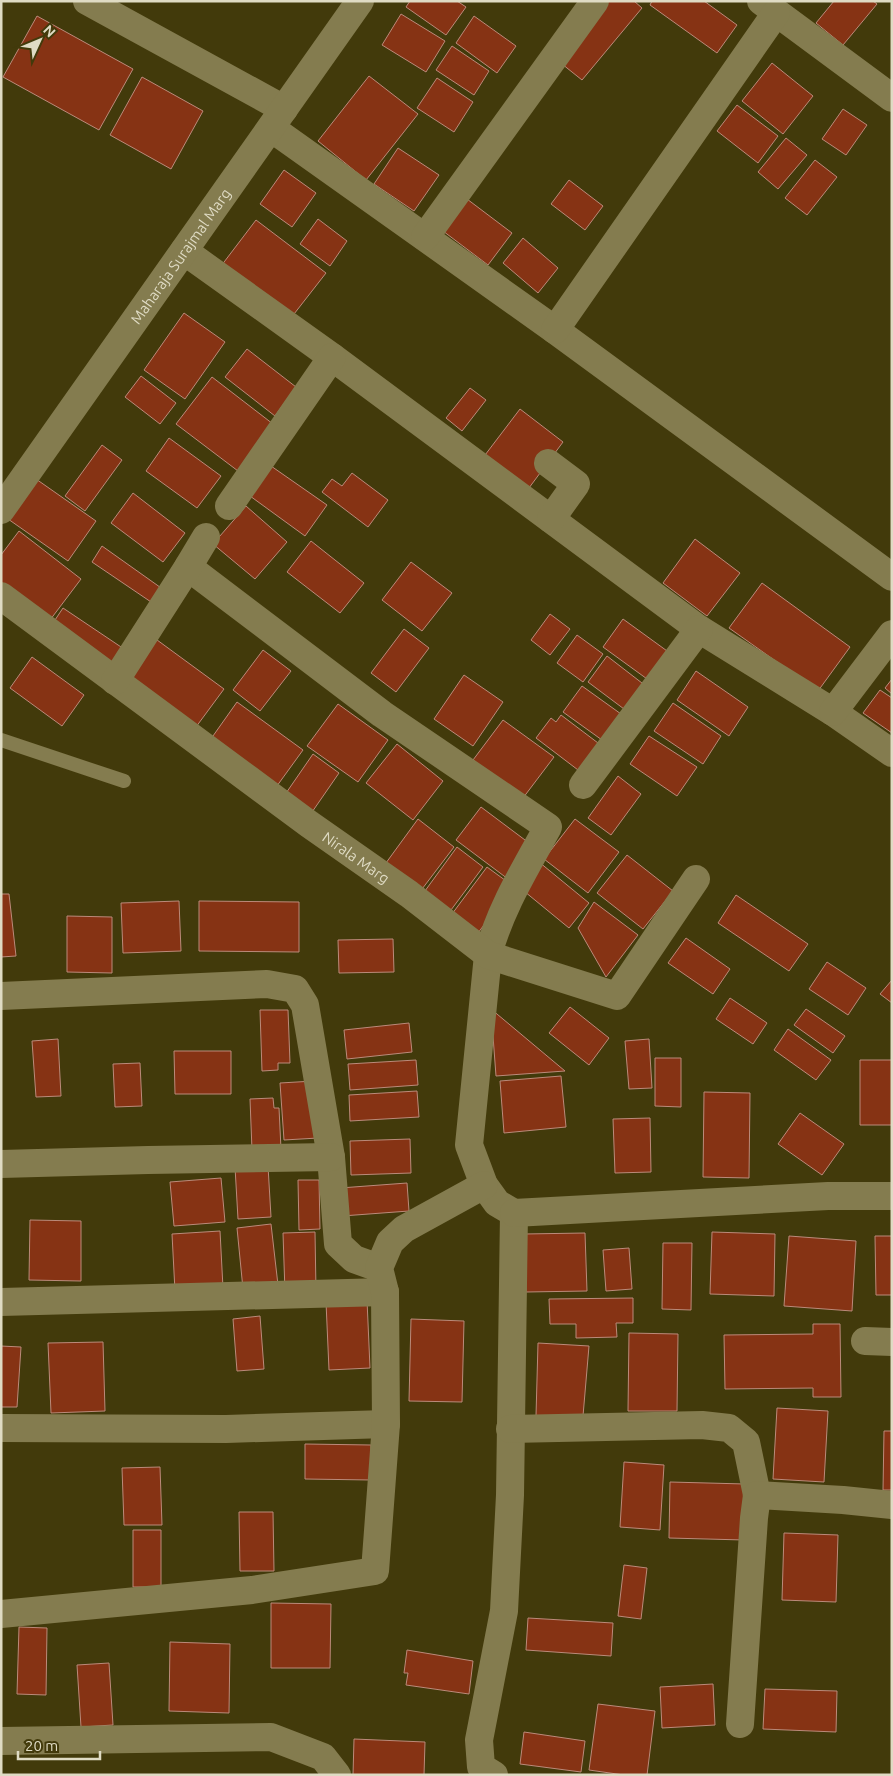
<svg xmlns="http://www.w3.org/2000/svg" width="893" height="1776" font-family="Ubuntu,sans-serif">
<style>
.building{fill:#863314;stroke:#bb8a7a}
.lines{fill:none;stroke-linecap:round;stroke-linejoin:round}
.service{stroke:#847c4f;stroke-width:14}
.minor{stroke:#847c4f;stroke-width:28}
.tertiary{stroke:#847c4f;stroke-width:28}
.labels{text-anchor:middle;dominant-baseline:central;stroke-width:4.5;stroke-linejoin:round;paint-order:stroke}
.street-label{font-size:15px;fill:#dfdbc4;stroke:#423a0b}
</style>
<rect width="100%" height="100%" fill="#423a0b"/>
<path class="building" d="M410,1H457L466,7L446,35L406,7Z
M606,1H634L642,8L582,80L557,60Z
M652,1H704L737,25L717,53L650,5Z
M834,1H873L877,4L843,45L816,23Z
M401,14L445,41L426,72L382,45Z
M37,16L133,69L99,130L3,77Z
M474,16L516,46L497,73L456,43Z
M452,46L489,71L474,95L436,70Z
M772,63L813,96L783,134L742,101Z
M369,76L418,114L366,180L318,141Z
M142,77L203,111L171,169L110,135Z
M437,78L473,102L454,132L417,108Z
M737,105L778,136L758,163L717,131Z
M843,109L867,125L846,155L822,139Z
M786,138L807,155L778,189L758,172Z
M398,148L439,175L414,211L374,184Z
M815,160L837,177L807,215L785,198Z
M284,170L316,193L292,227L260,204Z
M569,180L603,206L585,230L551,204Z
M463,196L512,233L488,265L439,228Z
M318,219L347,241L330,266L300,244Z
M256,220L326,273L287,323L218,270Z
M523,238L558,268L538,293L503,263Z
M184,313L225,342L185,399L144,370Z
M247,349L296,387L275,416L225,377Z
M141,376L176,403L160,424L125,397Z
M212,377L273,424L238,471L176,424Z
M470,388L486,400L462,431L446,418Z
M520,409L563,442L526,492L482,459Z
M169,438L221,476L197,508L146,471Z
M102,445L122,460L85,511L65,496Z
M271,466L327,505L305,536L250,496Z
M352,473L388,500L368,527L322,492L332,479L342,486Z
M36,479L96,521L68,561L8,519Z
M133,493L185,533L163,562L111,523Z
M246,506L287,542L255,579L213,544Z
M19,531L81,579L47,624L1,589V555Z
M695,539L740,573L707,616L663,583Z
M311,541L364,583L340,613L287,572Z
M102,546L164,590L154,604L92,562Z
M411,562L452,593L422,631L382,600Z
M762,583L850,647L818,691L729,628Z
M63,608L127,651L117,666L53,623Z
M550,614L570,629L550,655L531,640Z
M623,619L674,656L654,684L603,647Z
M404,629L429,648L396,692L371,673Z
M577,635L603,654L583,682L557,663Z
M153,637L224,689L193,731L123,679Z
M263,650L291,671L260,711L233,690Z
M607,656L651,690L632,715L588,682Z
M32,657L84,695L62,726L10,688Z
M696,671L748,707L729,736L677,700Z
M464,675L503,702L473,746L434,719Z
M892,679V694L885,688Z
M582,686L628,719L609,745L563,712Z
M880,690L892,698V733L863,713Z
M237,702L303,750L274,790L208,743Z
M673,703L721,736L703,764L654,731Z
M338,704L388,740L358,782L307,746Z
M561,715L602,746L582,773L536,738L551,718L556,722Z
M503,720L554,757L523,798L473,760Z
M649,736L697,767L677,796L630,764Z
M397,744L443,781L413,820L366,783Z
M313,754L339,773L310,815L284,796Z
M618,776L641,794L611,835L588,818Z
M481,807L533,846L508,879L456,840Z
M418,819L454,847L419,893L383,867Z
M575,819L619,852L588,893L544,859Z
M457,847L483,867L448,914L422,895Z
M627,855L673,891L643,929L597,893Z
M539,862L589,903L569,928L519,887Z
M487,867L513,886L478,933L452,914Z
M1,894H9L16,956L1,957Z
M736,895L808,944L789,971L718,923Z
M179,901L181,951L123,953L121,903Z
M199,901L299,902V952L199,951Z
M594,902L638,935L606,977L578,928Z
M67,916L112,917V973L67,972Z
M686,938L730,969L713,994L668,963Z
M393,939L394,972L339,973L338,940Z
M827,962L866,988L848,1015L809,989Z
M892,980V1003L880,994Z
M730,998L767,1023L753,1044L716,1019Z
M570,1007L609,1038L589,1065L549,1033Z
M491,1009L565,1071L496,1076Z
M806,1009L845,1036L833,1053L794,1025Z
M260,1010H288L290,1063H278V1070L262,1071Z
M409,1023L412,1052L347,1059L344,1030Z
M788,1029L831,1060L816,1080L774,1050Z
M58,1039L61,1096L36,1097L32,1041Z
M649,1039L652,1088L629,1089L625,1041Z
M174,1051H231V1094H175Z
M655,1058H681V1107L655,1106Z
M416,1060L418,1085L350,1090L348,1064Z
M860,1060H892V1125H860Z
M140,1063L142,1106L115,1107L113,1064Z
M561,1076L566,1127L504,1133L500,1081Z
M314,1081L318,1138L284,1140L280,1083Z
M417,1091L419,1117L350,1121L349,1095Z
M704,1092L750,1093L749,1178L703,1177Z
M273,1098L274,1108H279L281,1149L252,1150L250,1099Z
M800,1113L844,1144L822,1175L778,1144Z
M650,1118L651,1172L615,1173L613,1119Z
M410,1139L411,1173L351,1175L350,1141Z
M268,1166L271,1217L238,1219L235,1167Z
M221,1178L225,1222L174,1226L170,1182Z
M298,1180H319L320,1229L299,1230Z
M407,1183L409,1211L342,1216L340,1188Z
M30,1220L81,1221V1281L29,1280Z
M271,1224L278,1285L243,1289L237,1228Z
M220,1231L223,1288L175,1291L172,1234Z
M315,1232L316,1291L285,1292L283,1233Z
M712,1232L775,1234L774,1296L710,1294Z
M585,1233L587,1291L526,1292L524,1234Z
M789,1236L856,1241L852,1311L784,1306Z
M875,1236H892V1295H876Z
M663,1243H692L691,1310L662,1309Z
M629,1248L632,1289L606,1291L603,1250Z
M633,1298V1323H616L617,1337L576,1338V1324H550L549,1299Z
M367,1300L370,1368L329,1370L326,1302Z
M260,1316L264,1369L237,1371L233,1319Z
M411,1319L464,1321L462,1402L409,1401Z
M813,1324H840L841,1397H813V1388L725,1389L724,1335L813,1334Z
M629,1333L678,1334L677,1411H628Z
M103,1342L105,1411L51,1413L48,1343Z
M538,1343L589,1346L583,1416H536Z
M1,1346L21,1347L17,1407H1Z
M777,1408L828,1411L824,1482L773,1479Z
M884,1431H892V1490H883Z
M305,1444L371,1445V1480L305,1479Z
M624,1462L664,1465L660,1530L620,1527Z
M160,1467L162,1525H124L122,1468Z
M670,1482L745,1484L744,1540L669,1538Z
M239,1512H273L274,1571H240Z
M133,1530H161V1587H133Z
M784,1533L838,1535L836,1602L782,1600Z
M624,1565L647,1568L641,1619L618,1616Z
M271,1603L331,1604L330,1668H271Z
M528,1618L613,1623L611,1656L526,1650Z
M19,1627L47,1628L46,1695L17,1694Z
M170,1642L230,1644L229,1713L169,1711Z
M407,1650L473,1661L469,1694L406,1685L408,1673H404Z
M109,1663L113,1725L81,1727L77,1665Z
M713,1684L715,1725L662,1728L660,1687Z
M765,1689L837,1691L836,1732L763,1729Z
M598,1704L655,1711L647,1775H624L589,1770Z
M524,1732L585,1741L581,1772L520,1764Z
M354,1739L425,1742L424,1775H353Z"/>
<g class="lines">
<path class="service" d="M1,740L124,781"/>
<g class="minor">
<path d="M87,1L284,109"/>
<path d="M761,1L892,98"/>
<path d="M271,128L555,330L892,577"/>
<path d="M425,237L595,1"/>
<path d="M184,251L332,357L699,629L833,712L892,753"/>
<path d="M555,330L776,13"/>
<path d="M229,506L332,357"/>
<path d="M188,567L382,714L548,827C525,869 500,909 488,955L469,1145L484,1185L497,1203L514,1213L510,1495L504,1611L479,1740L481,1767L494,1775"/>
<path id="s1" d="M1,596L309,824L409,894L488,955L617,996L696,879"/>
<path d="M115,681L188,567L206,537"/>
<path d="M833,712L892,634"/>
<path d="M583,785L699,629"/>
<path d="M1,996L267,984L295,989L305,1005L331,1157L338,1244L354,1259L379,1268"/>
<path d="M1,1164L148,1160L331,1157"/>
<path d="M514,1213L828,1196H892"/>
<path d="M1,1302L385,1292"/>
<path d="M865,1341L892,1342"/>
<path d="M1,1428L226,1429L386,1424"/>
<path d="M510,1429L702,1425L729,1428L746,1442L757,1495"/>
<path d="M1,1614L252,1590L375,1571L386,1424L385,1292L379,1268L390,1242L404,1229L484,1185"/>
<path d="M740,1724L754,1518L757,1495L843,1500L892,1505"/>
<path d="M1,1741L271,1737L323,1757L337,1775"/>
</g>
<g class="tertiary">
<path d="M548,463L576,484L551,519"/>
<path id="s2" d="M1,510L360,1"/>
</g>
</g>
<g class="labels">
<g class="street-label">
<text stroke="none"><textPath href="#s2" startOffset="311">Maharaja Surajmal Marg</textPath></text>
<text stroke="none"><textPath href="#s1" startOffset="441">Nirala Marg</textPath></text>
</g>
</g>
<rect width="893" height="1776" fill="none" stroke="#dfdbc4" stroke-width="5"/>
<g transform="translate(40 40) rotate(46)" stroke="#423a0b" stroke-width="4" paint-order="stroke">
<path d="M0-4L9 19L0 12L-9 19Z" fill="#dfdbc4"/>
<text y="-8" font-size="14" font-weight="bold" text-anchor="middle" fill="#dfdbc4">N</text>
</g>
<path d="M18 1751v8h82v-8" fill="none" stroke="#dfdbc4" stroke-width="2.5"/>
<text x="25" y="1751" font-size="15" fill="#dfdbc4" stroke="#423a0b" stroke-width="4" paint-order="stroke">20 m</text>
</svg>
